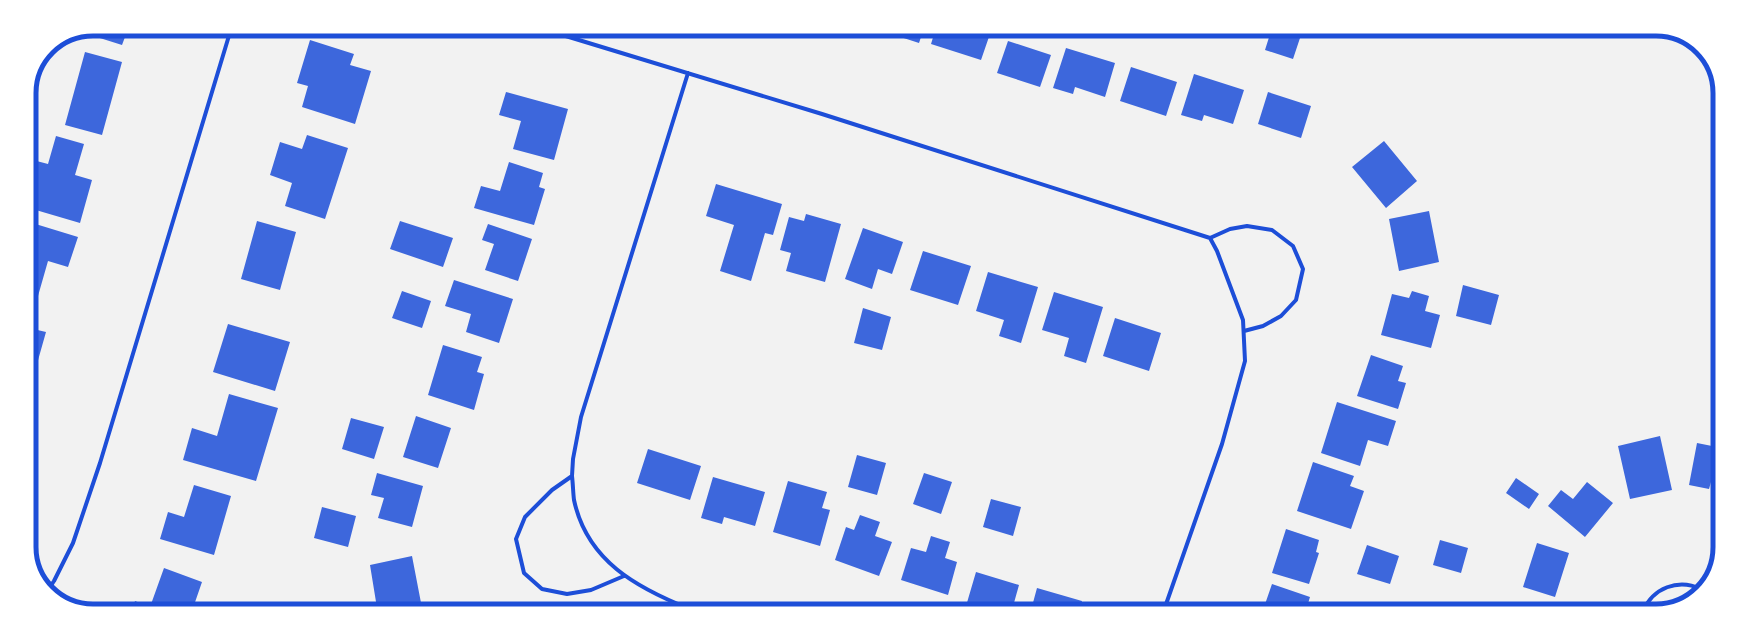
<svg xmlns="http://www.w3.org/2000/svg" width="1749" height="640" font-family="'DM Sans',sans-serif">
<style>
.building{fill:#3d67dc}
.lines{fill:none;stroke-linecap:round;stroke-linejoin:round}
.minor{stroke:#1d4ed8;stroke-width:4}
.rim{fill:none;stroke:#1d4ed8;stroke-width:5}
</style>
<rect width="100%" height="100%" fill="#f2f2f2"/>
<path class="building" d="M93,29H128L122,45L84,33Z
M882,31H923L919,43Z
M935,31H991L981,60L931,44Z
M1271,31L1302,32L1293,59L1265,50Z
M310,40L354,54L350,65L371,71L355,124L302,107L308,86L297,83Z
M1008,41L1051,55L1040,87L997,73Z
M1066,48L1115,63L1105,97L1075,87L1073,94L1053,88Z
M85,52L122,62L102,135L65,125Z
M1131,67L1177,82L1166,116L1120,101Z
M1194,74L1244,90L1233,124L1204,115L1202,121L1181,115Z
M506,92L568,109L554,160L513,149L521,121L499,115Z
M1268,92L1311,106L1301,138L1258,124Z
M307,135L348,148L325,219L285,206L292,183L270,175L280,142L302,149Z
M56,136L84,144L75,175L92,180L80,223L29,208V159L48,164Z
M1384,141L1417,181L1386,208L1352,167Z
M509,162L543,173L539,187L545,189L534,225L474,208L481,186L500,191Z
M716,184L782,204L773,235L765,233L751,281L720,271L734,225L706,216Z
M1429,211L1439,262L1399,271L1389,219Z
M806,214L841,224L825,282L786,271L791,253L780,250L789,217L804,221Z
M257,221L296,232L280,290L241,279Z
M400,221L453,238L443,267L390,249Z
M29,222L78,237L68,267L48,261L36,303L29,301Z
M488,224L532,239L518,281L485,270L494,244L482,240Z
M863,228L903,242L892,274L878,269L872,289L845,279Z
M923,251L971,266L958,305L910,290Z
M988,272L1038,287L1021,343L999,336L1004,320L976,311Z
M454,280L513,299L499,343L466,332L471,314L445,306Z
M1463,285L1499,295L1491,325L1456,316Z
M402,291L431,301L422,328L392,318Z
M1412,291L1429,296L1425,311L1440,315L1431,348L1381,335L1392,294L1409,298Z
M1054,292L1103,307L1086,363L1064,356L1069,338L1042,330Z
M863,308L891,317L882,350L854,343Z
M1115,318L1161,333L1149,371L1103,356Z
M228,324L290,342L275,391L213,372Z
M29,328L46,332L31,385H29Z
M443,345L482,357L477,372L484,374L474,410L428,395Z
M1371,355L1403,366L1398,381L1406,383L1398,409L1357,396Z
M229,394L278,408L256,481L183,460L192,428L217,436Z
M1337,402L1396,421L1388,446L1368,440L1360,466L1321,453Z
M416,416L451,428L438,468L403,457Z
M351,418L384,427L374,459L342,449Z
M1660,436L1672,490L1630,499L1618,446Z
M1697,443L1717,447V483L1711,482L1709,489L1689,485Z
M648,449L701,466L690,500L637,483Z
M857,455L886,463L877,495L848,487Z
M1313,462L1354,476L1350,486L1364,491L1351,529L1297,511Z
M377,473L423,486L412,527L378,518L384,498L371,495Z
M924,473L952,482L941,514L913,504Z
M713,477L765,492L755,526L724,517L722,524L701,518Z
M1516,478L1539,494L1529,509L1506,493Z
M788,481L827,492L822,508L830,510L820,546L773,532Z
M1587,482L1613,503L1585,537L1548,506L1561,490L1573,499Z
M194,485L231,496L214,555L160,539L168,512L184,517Z
M991,499L1021,507L1013,536L983,527Z
M322,507L356,516L348,547L314,538Z
M860,515L880,522L875,536L892,542L879,576L835,560L846,527L854,530Z
M1286,529L1319,540L1316,552L1319,553L1309,584L1272,573Z
M931,536L950,542L945,558L957,562L948,595L901,580L911,548L926,552Z
M1440,540L1468,548L1461,573L1433,565Z
M1537,543L1569,553L1555,597L1523,587Z
M1367,545L1399,556L1390,584L1357,574Z
M412,556L422,608H377L370,565Z
M164,568L202,582L193,608H133L135,601L150,607Z
M976,572L1019,585L1012,610H978L966,606Z
M1272,584L1310,597L1306,610H1263Z
M1037,588L1082,601L1080,610H1031Z
M1507,602L1533,610V611H1504Z"/>
<g class="lines">
<path class="minor" d="M546,30L822,114L1210,238
M1210,238L1230,229L1247,226L1272,230L1293,246L1303,269L1296,300L1281,316L1263,326L1244,331
M572,476C573,484 573,492 574,500C587,561 637,588 690,609
M624,576L591,590L567,594L542,589L524,573L516,539L525,517L552,490L572,476L573,459L581,417L688,73
M48,590L54,581L73,543L100,463L231,29
M1164,610L1222,444L1245,361L1243,320L1217,251L1210,238
M1643,611C1653,588 1678,578 1701,589"/>
</g>
<path d="M0 0H1749V640H0ZM93 36H1656A57 57 0 0 1 1713 93V547A57 57 0 0 1 1656 604H93A57 57 0 0 1 36 547V93A57 57 0 0 1 93 36Z" fill="#fff" fill-rule="evenodd"/>
<path class="rim" d="M93 36H1656A57 57 0 0 1 1713 93V547A57 57 0 0 1 1656 604H93A57 57 0 0 1 36 547V93A57 57 0 0 1 93 36Z"/>
</svg>
